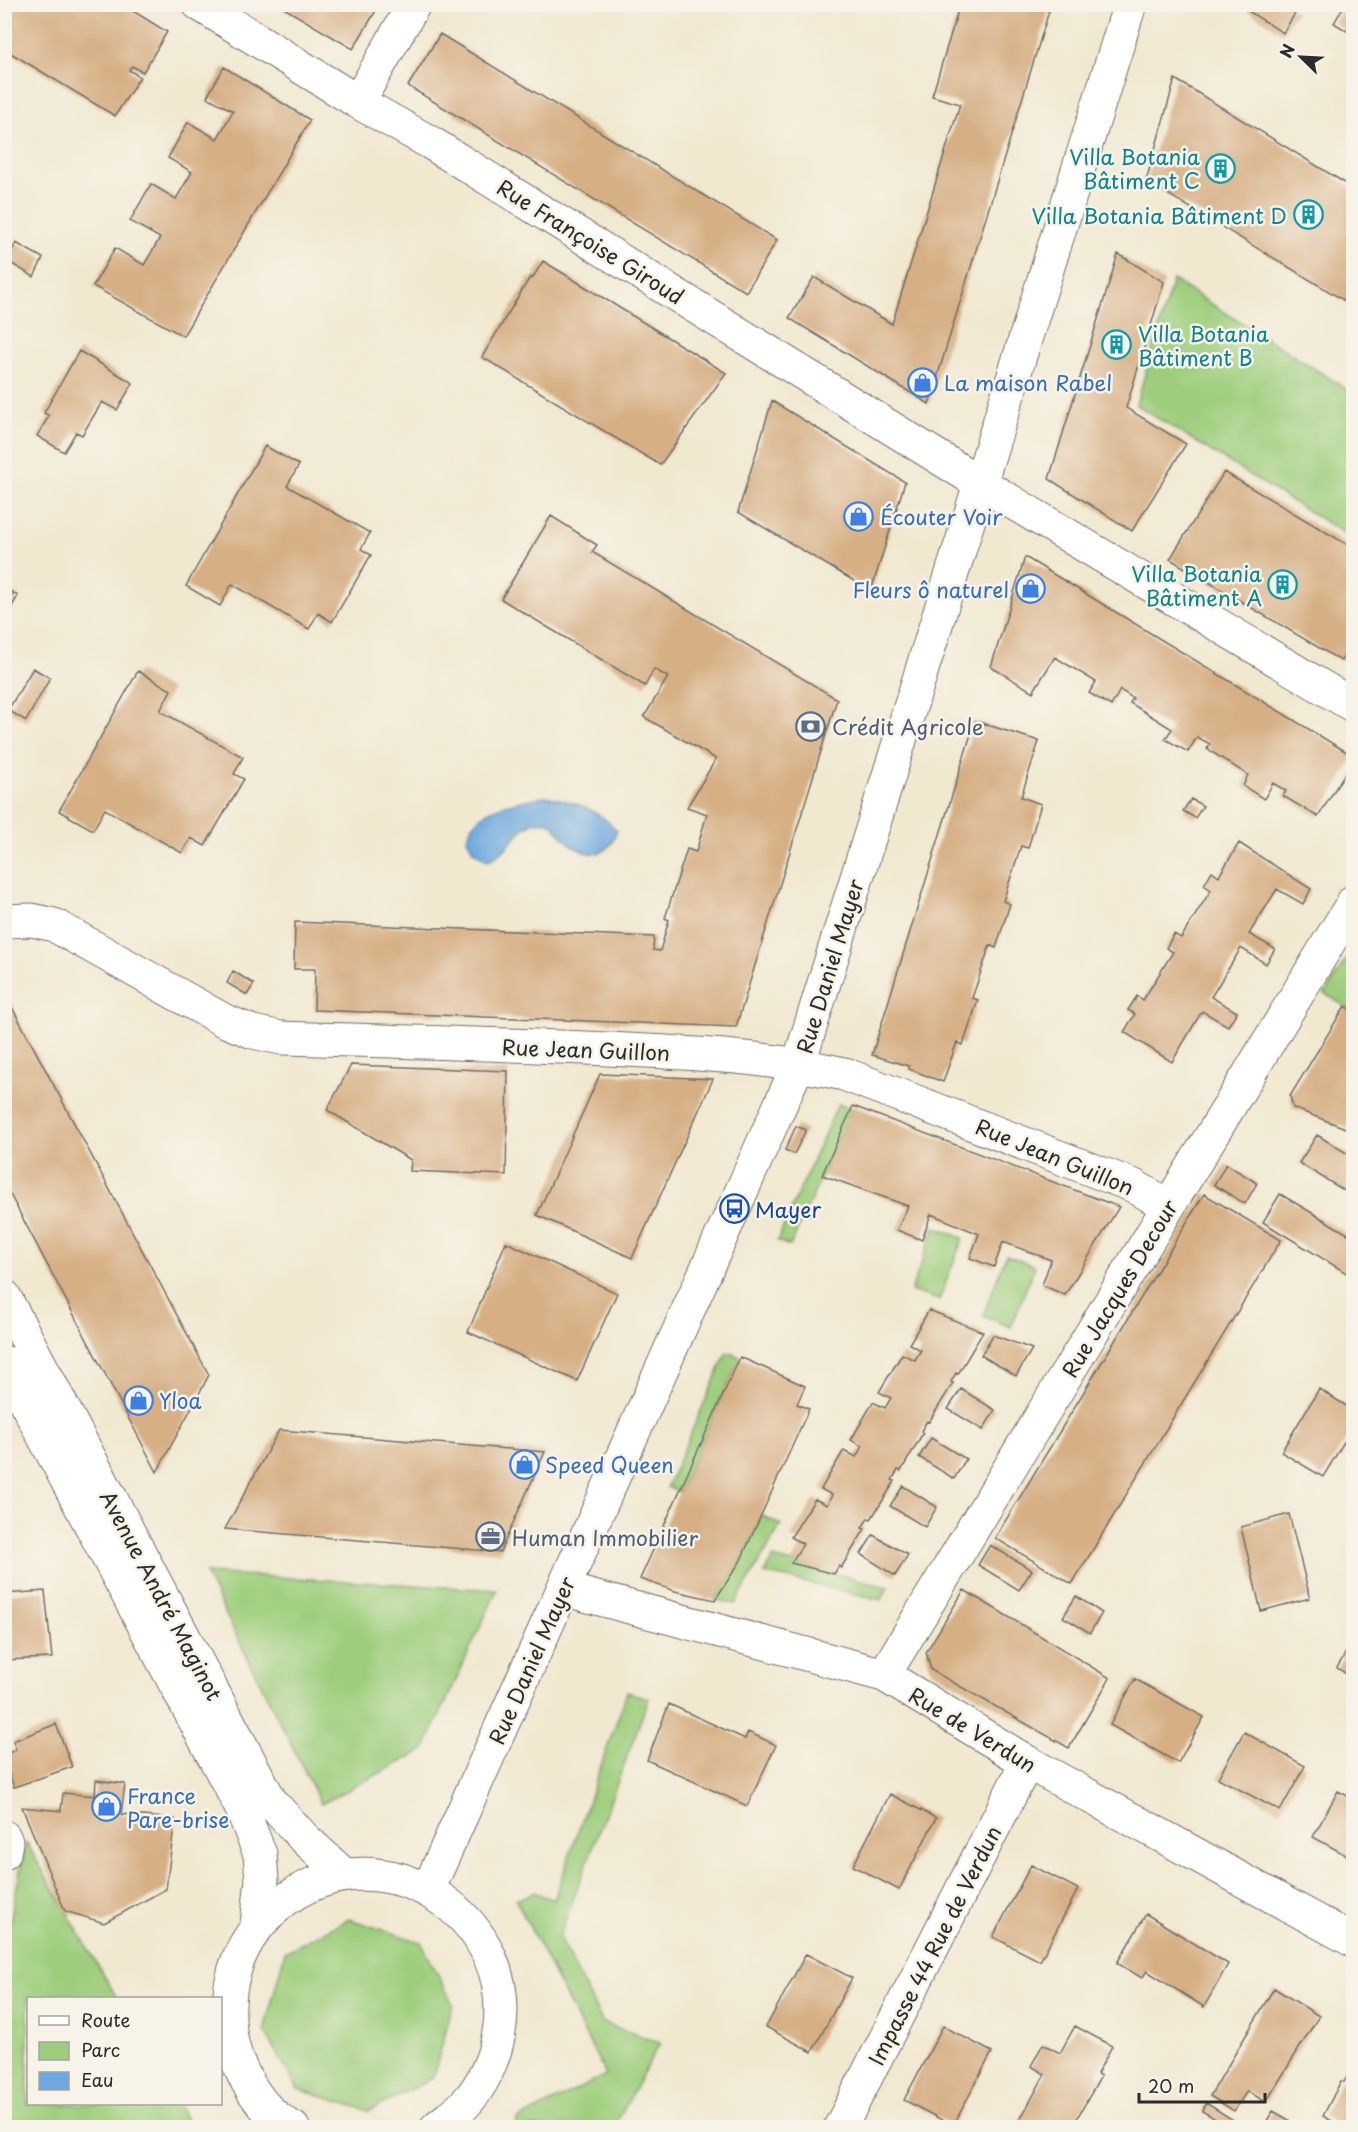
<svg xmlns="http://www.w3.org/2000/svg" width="1358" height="2132" font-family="'Playpen Sans',sans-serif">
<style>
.green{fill:#9ece7d;stroke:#647c54;stroke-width:1.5}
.water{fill:#6da9de;stroke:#4c6a84;stroke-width:1.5}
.building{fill:#d6af84}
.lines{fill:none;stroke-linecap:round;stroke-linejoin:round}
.minor-casing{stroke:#706d65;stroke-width:35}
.major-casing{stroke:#706d65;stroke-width:35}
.minor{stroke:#fff;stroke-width:33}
.major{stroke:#fff;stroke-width:33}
.labels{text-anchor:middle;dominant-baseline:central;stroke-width:5;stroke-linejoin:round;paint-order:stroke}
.culture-label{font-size:21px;fill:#0d838f;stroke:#f7f3e8;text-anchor:end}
.street-label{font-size:21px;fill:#2b2b2b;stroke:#f7f3e8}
.shop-label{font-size:21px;fill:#366cbe;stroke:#f7f3e8;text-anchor:start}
.service-label{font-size:21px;fill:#4e5e75;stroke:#f7f3e8;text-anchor:start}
.transit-label{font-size:21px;fill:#164399;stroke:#f7f3e8;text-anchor:start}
</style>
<rect width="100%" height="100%" fill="#f7f3e8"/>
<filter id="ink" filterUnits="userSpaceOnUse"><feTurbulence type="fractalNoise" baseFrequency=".0167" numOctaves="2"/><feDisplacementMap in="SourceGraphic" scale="12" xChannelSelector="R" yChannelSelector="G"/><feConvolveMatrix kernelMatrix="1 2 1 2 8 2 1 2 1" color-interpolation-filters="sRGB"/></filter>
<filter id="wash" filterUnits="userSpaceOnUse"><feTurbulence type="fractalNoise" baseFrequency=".008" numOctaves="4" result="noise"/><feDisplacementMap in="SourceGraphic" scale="24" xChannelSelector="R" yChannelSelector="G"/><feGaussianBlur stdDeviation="1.35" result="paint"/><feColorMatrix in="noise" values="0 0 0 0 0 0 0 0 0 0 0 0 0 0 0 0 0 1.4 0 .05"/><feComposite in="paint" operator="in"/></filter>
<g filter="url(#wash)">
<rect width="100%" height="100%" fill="#f1e8d0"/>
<path class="green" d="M1173,280L1353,393V539L1136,405Z
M1353,948V1011L1325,994Z
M838,1104L852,1109L790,1246L777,1241Z
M935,1227L963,1238L939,1300L911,1291Z
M1006,1255L1035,1266L1011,1327L983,1316Z
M727,1352L740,1357L679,1492L667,1487Z
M761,1515L781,1525L735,1604L715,1600L740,1562Z
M773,1558L888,1587L881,1600L764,1573Z
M205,1573L497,1590L424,1750L321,1804Z
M627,1692L649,1698L559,1937L603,2023L660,2043L614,2127H515L517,2120L606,2075L516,1900L534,1892L554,1900Z
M26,1842L117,1998H28V2104H177L191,2127L5,2128V1946Z
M349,1919L421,1942L453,2004L433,2078L369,2111L298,2089L264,2031L285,1952Z"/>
<path class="water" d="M546,796C574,802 598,808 617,831C607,862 584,858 564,838C560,834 556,827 552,824C547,821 538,821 533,823C513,831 510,854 487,860L473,851L467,838C477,804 516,803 546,796Z"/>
<g id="blocks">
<path class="building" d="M4,4H122L167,32L143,72L132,66L129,70L140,77L115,116L4,49Z
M277,4H380L353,49Z
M960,4H1029L1049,11L929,404L789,318L814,277L892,324L960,104L932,96Z
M1237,4H1291L1289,8L1296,12L1283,33Z
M1345,4H1353V35L1334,23Z
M440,34L777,240L746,292L408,86Z
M224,67L310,120L183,336L93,286L115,248L144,265L160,238L130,221L151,184L176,199L192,172L168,158L188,122L217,139L233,111L207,97Z
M1175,79L1353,188V306L1146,181Z
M16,243L43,258L34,277L7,261Z
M1118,254L1164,282L1126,408L1186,444L1132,531L1049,479Z
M543,261L726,373L660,465L482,357L530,277L532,279Z
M79,351L133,383L117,410L102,402L82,435L76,432L64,452L37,436L49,416L44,413Z
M772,401L905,482L871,591L738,512Z
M265,446L299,465L287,486L370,533L361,549L371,555L332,622L318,613L309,629L232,584L220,606L186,586Z
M1224,472L1353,548V640L1341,661L1170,559Z
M551,516L597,545L592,552L837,699L736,1027L314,1010L315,969H294L295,922L654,937L653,950L660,951L669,920L665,918L687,849L696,852L707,814L687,807L716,759L644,717L668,677L654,669L645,686L501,599Z
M1025,557L1353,756V760L1318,817L1283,796L1286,791L1273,783L1264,799L1243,786L1248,775L1207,749L1210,744L1197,737L1188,752L1165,739L1172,729L1130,703L1133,698L1120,690L1111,706L1089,693L1096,682L1055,657L1033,692L991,667Z
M4,588L18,596L4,620Z
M33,668L50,678L26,721L8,710Z
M138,671L171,690L160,711L243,757L234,774L244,779L205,846L191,838L182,853L105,809L93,830L59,811Z
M975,721L1039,741L1021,797L1041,804L1028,848L1021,846L1003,901L1010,904L996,948L990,945L972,998L978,1000L963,1045L957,1042L943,1082L909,1069V1066L872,1055Z
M1191,799L1203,806L1195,818L1183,811Z
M1239,843L1311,889L1303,904L1277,889L1249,934L1275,949L1266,964L1241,948L1211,997L1237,1012L1228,1026L1202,1011L1172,1062L1124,1032L1135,1014L1128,1010L1137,996L1143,1000L1173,952L1166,948L1174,934L1181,938L1211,890L1204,885L1212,871L1219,876Z
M233,971L254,984L247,995L227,983Z
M6,996L209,1375L157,1472L4,1183V997Z
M1345,1006L1353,1011V1120L1348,1129L1293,1108L1290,1096Z
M351,1065L508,1071L506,1175L410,1171L411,1160L327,1110Z
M600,1074L713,1079L632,1258L537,1215Z
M853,1106L1119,1207L1065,1295L1042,1285L1051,1260L1003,1242L994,1267L970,1258L979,1234L931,1214L922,1240L897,1230L908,1206L822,1175Z
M796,1126L806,1130L794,1154L785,1150Z
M1317,1135L1353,1157V1196L1299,1163Z
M1226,1164L1257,1183L1245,1204L1214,1185Z
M1204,1194L1281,1240L1072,1584L995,1538Z
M1280,1194L1353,1237V1265L1348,1274L1263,1222Z
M506,1242L617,1293L577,1381L468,1332Z
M929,1310L983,1332L958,1374L956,1373L951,1382L953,1383L929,1422L927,1421L921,1431L923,1433L901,1471L898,1470L892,1480L895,1481L871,1519L868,1518L862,1528L865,1529L841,1568L839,1566L834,1574L791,1563L803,1544L791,1537L815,1499L827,1505L832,1495L821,1489L844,1450L856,1457L862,1446L851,1440L873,1402L885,1408L891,1398L879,1392L902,1354L915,1360L921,1350L909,1344Z
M993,1335L1032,1349L1016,1376L981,1355Z
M740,1357L805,1386L797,1404L809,1409L740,1562L715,1600L675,1591L640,1579Z
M961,1389L995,1410L983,1430L948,1409Z
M1319,1389L1353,1410V1427L1323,1477L1281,1452Z
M279,1430L545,1452L500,1552L225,1529Z
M931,1438L966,1459L954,1479L919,1457Z
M903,1486L937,1507L925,1527L890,1506Z
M1289,1514L1310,1598L1261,1611L1241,1527Z
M873,1535L908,1555L895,1576L861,1554Z
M990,1545L1032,1570L1019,1590L978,1565Z
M964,1590L1110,1678L1069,1748L931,1670L926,1652Z
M45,1591L52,1658L4,1660V1594Z
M1076,1596L1102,1613L1090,1633L1063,1617Z
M1353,1640V1678L1337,1668Z
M1135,1679L1204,1717L1178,1763L1110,1725Z
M669,1704L745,1739L748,1732L776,1745L747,1806L647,1760Z
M56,1724L72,1767L14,1787L5,1764V1754L16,1750L13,1741Z
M1244,1732L1305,1766L1280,1811L1218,1778Z
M96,1780L125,1784L121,1814L175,1819L166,1889L104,1923L65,1911L22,1807L61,1811L63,1793L95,1796Z
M1338,1791L1353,1799V1859L1313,1837Z
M890,1794L936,1818L899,1890L853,1866Z
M1031,1865L1078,1889L1040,1961L993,1937Z
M1146,1914L1228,1964L1204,2007L1147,1971L1142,1978L1117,1963Z
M806,1954L852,1978L812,2052L766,2027Z
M1274,1988L1319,2016L1266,2102L1247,2091L1234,2111L1210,2096Z
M943,2026L992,2052L953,2126L904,2100Z
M1075,2026L1112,2046L1097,2074L1101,2076L1072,2127H1016L1045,2074L1031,2066L1043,2044L1060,2053Z
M1353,2066V2127H1339L1340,2126L1323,2116L1341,2081L1344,2082Z
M1206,2103L1244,2127H1229L1202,2111Z
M1273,2111L1289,2120L1284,2127H1263Z"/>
</g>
</g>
<g filter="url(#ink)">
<use href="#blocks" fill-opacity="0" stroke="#706d65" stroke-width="1.5"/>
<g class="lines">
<defs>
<path id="minor" d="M199,4L358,102L431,143L980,483L1354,706
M358,102L414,4
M4,921L32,920L54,925L223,1020L253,1032L281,1038C390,1041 500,1044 609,1049C688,1053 766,1056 844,1074L1134,1186L1168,1206
M563,1589L884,1675L1027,1762L1354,1941
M884,1675L1354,901
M4,1837L6,1842L4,1853
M840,2128L1027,1762"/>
<path id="major" d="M4,1296L271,1802L303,1837L344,1875
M4,1362L242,1809L260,1854L262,1880L257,1925
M428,1890L799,1063L1130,4
M293,2128C255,2109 230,2059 229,2019C227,1977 240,1942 270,1913C370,1816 534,1916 495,2050C489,2069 479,2090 464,2105C456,2113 445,2120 436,2128"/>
</defs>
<use href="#minor" class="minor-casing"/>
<use href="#major" class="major-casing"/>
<use href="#minor" class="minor"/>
<use href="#major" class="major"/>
</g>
</g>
<defs>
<symbol id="building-ring" viewBox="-11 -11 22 22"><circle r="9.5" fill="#f7f3e8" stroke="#0f9aa8" stroke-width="1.5"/><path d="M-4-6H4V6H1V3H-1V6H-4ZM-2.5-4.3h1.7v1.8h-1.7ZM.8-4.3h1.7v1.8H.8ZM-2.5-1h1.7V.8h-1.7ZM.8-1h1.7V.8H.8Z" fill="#0f9aa8"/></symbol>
<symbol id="shop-ring" viewBox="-11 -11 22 22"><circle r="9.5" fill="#f7f3e8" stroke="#3f7fe0" stroke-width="1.5"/><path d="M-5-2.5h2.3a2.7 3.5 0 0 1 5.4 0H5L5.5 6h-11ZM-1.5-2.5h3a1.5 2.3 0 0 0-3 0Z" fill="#3f7fe0"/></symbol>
<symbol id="bank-ring" viewBox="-11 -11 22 22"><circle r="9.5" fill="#f7f3e8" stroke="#5c6f8a" stroke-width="1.5"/><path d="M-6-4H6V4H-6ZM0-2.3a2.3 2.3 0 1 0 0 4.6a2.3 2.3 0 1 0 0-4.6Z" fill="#5c6f8a"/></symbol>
<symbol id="bus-ring" viewBox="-11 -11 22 22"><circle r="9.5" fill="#f7f3e8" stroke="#1a4fb4" stroke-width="1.5"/><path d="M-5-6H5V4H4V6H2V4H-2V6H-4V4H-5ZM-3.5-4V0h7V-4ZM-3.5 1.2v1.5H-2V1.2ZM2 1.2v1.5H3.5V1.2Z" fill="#1a4fb4"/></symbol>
<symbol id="office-ring" viewBox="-11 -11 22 22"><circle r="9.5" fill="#f7f3e8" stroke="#5c6f8a" stroke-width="1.5"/><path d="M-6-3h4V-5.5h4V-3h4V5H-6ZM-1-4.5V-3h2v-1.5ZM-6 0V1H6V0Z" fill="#5c6f8a"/></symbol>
</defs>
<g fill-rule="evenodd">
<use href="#building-ring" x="1204" y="152" width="33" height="33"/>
<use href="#building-ring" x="1292" y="198" width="33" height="33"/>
<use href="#building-ring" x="1100" y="328" width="33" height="33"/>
<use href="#shop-ring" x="906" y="366" width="33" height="33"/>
<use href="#shop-ring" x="842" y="500" width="33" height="33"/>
<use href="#building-ring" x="1266" y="568" width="33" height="33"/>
<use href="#shop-ring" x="1014" y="572" width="33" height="33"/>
<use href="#bank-ring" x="794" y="710" width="33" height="33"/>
<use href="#bus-ring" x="718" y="1192" width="33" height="33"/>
<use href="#shop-ring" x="122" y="1384" width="33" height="33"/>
<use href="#shop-ring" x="508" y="1448" width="33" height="33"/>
<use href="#office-ring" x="474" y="1520" width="33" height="33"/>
<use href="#shop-ring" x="90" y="1790" width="33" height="33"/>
</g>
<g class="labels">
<g class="culture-label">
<text x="1200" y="156">Villa Botania<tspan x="1200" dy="24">Bâtiment C</tspan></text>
<text x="1287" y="215">Villa Botania Bâtiment D</text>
<text x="1138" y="333" text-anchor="start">Villa Botania<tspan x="1138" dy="24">Bâtiment B</tspan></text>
<text x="1262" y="573">Villa Botania<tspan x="1262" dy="24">Bâtiment A</tspan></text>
</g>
<g class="street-label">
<text transform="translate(591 241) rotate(32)">Rue Françoise Giroud</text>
<text transform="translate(829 966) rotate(-73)">Rue Daniel Mayer</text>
<text transform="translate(586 1049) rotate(2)">Rue Jean Guillon</text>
<text transform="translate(1055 1156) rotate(22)">Rue Jean Guillon</text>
<text transform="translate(1119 1288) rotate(-59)">Rue Jacques Decour</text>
<text transform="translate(162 1595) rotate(62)">Avenue André Maginot</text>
<text transform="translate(531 1660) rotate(-66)">Rue Daniel Mayer</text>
<text transform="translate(973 1729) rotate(31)">Rue de Verdun</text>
<text transform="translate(934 1945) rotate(-63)">Impasse 44 Rue de Verdun</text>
</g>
<g class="shop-label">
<text x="944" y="382">La maison Rabel</text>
<text x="880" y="516">Écouter Voir</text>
<text x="1009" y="589" text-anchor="end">Fleurs ô naturel</text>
<text x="159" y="1400">Yloa</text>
<text x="545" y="1464">Speed Queen</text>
<text x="127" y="1795">France<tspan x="127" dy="24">Pare-brise</tspan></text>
</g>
<g class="service-label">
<text x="832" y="726">Crédit Agricole</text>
<text x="512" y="1537">Human Immobilier</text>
</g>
<g class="transit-label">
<text x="755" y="1209">Mayer</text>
</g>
</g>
<rect width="1358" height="2132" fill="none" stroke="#f7f3e8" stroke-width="24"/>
<rect x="27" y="1997" width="195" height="108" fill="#f7f3e8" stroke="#a5a39c" stroke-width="1.5"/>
<rect x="39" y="2016" width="30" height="9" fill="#ffffff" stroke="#a5a39c" stroke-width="1.5"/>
<text x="81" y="2027" font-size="18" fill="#2b2b2b">Route</text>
<rect x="39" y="2042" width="30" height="18" fill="#9ece7d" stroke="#a5a39c" stroke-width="1.5"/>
<text x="81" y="2057" font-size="18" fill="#2b2b2b">Parc</text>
<rect x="39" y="2072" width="30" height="18" fill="#6da9de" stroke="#a5a39c" stroke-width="1.5"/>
<text x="81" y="2087" font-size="18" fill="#2b2b2b">Eau</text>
<g transform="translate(1301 57) rotate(294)" stroke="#f7f3e8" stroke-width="4.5" paint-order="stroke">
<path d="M0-4.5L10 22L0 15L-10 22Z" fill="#2b2b2b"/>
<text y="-9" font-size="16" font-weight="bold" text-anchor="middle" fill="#2b2b2b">N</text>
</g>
<path d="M1139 2093v9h126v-9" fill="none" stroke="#2b2b2b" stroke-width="3"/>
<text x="1148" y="2093" font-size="18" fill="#2b2b2b" stroke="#f7f3e8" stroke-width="4.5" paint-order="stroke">20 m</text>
</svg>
